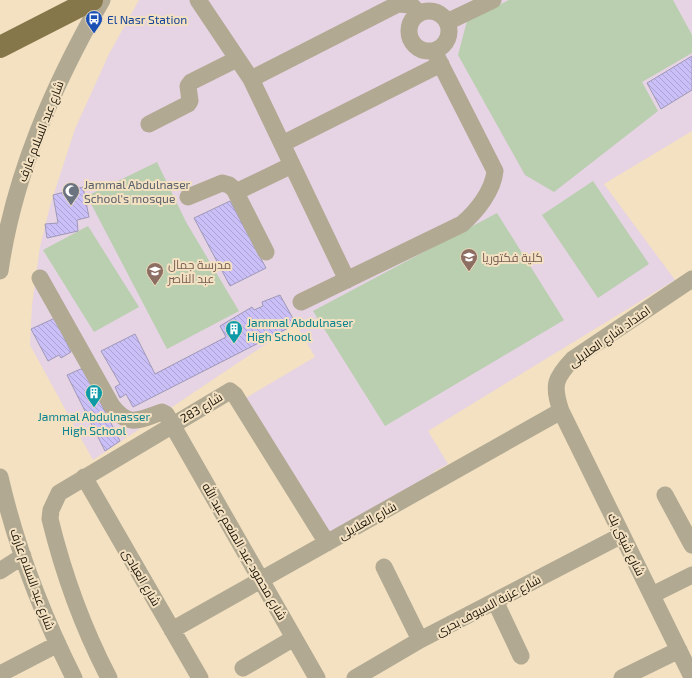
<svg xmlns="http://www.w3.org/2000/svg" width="692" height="678" font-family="'Exo 2',Cairo,sans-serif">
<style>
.education{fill:#e6d3e3}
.pitch{fill:#b9cfaf}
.building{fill:url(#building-back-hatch);stroke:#9f99b8}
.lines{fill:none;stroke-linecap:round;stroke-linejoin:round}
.minor{stroke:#b1a991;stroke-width:17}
.major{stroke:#86774a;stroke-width:22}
.labels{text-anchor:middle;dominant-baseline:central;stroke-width:4;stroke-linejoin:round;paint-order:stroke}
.transit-label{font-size:12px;fill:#164399;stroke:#f3e1c2;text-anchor:start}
.street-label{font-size:12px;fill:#1b1509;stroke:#f3e1c2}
.worship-label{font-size:12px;fill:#5b616d;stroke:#f3e1c2;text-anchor:start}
.education-label{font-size:12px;fill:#785e54;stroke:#f3e1c2;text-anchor:start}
.culture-label{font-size:12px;fill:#0d838f;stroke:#f3e1c2;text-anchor:start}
</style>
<defs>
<pattern id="building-back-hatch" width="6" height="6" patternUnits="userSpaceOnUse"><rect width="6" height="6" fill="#cabff6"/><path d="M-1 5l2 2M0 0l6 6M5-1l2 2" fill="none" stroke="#ada3d2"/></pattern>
</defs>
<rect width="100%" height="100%" fill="#f3e1c2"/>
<path class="education" d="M139,0H692V131L604,184L675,280L428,431L448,464L433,472L434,476L329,537L244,399L315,357L296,324L93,460L30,345L32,305L40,247L50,206L75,129L109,54Z"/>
<path class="pitch" d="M509,0H673L692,35V53L642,82L658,111L554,192L525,175L458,55L467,21Z
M157,162L186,222L239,311L167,349L87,196Z
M593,181L649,264L598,298L542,215Z
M497,213L564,320L385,426L313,311Z
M88,226L139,307L94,332L43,250Z"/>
<path class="building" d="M692,56V90L661,109L647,83Z
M83,187L89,217L77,220L78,231L47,238L45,224L58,223L53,195Z
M230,201L266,268L230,286L194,218Z
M280,295L296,324L133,407L126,394L120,398L115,387L120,384L101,351L135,334L155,374L226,337L220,326L252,307L254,310L263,306L262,302Z
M55,318L71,352L61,358L59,355L48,361L31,329Z
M83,368L120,441L105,451L67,375Z"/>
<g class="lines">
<path class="minor" d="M198,0L251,79L347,280
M409 31a20 20 0 1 1 40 0a20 20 0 1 1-40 0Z
M447,22L493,0
M251,79L398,4L411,5L419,13
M149,124L188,104L190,101L188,86L191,82L237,59
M282,144L441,64
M236,192L292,165
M188,197L222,183L229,185L234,189L266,252
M0,271C14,174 54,84 102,0
M40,278L112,406C129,428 139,420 162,412L166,414L317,678
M692,279L573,359C555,378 552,385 561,411L692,677
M301,302L462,224C477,211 493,191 495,171L434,51
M0,477C16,547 42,614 74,678
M84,477L200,678
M665,495L692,545
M384,567L420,640
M0,571L23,556
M652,595L692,575
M495,601L521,656
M172,630L561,411
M243,668L294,638
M0,674L58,644
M109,678C82,626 64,576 50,519L51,510L59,493L230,391L235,395L327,543
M355,678L420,640L622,535
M622,678L679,650"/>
<path class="major" d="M0,47L92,0"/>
</g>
<defs>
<symbol id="bus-pin" viewBox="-11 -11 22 30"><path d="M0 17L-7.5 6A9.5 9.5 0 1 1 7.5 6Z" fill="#1a4fb4" stroke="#f3e1c2"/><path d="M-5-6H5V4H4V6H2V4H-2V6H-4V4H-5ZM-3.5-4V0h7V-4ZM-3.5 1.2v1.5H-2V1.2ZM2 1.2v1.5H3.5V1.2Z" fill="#fff"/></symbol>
<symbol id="mosque-pin" viewBox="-11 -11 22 30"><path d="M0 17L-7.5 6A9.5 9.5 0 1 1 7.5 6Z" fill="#6b7280" stroke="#f3e1c2"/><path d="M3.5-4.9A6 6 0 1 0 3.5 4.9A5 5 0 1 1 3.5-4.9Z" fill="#fff"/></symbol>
<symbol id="school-pin" viewBox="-11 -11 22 30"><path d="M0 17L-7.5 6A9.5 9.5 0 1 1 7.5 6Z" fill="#8d6e63" stroke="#f3e1c2"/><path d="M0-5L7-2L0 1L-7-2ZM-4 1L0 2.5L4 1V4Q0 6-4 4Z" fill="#fff"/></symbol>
<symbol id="building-pin" viewBox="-11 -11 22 30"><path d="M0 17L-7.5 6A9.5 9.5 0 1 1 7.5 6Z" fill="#0f9aa8" stroke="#f3e1c2"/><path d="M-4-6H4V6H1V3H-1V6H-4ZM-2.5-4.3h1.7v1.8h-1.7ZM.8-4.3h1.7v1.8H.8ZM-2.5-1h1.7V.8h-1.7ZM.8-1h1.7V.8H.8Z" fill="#fff"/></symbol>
</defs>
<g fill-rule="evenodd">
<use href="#bus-pin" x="84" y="9" width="20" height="27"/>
<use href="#mosque-pin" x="61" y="181" width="20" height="27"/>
<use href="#school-pin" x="459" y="247" width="20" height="27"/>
<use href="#school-pin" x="145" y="261" width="20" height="27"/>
<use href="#building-pin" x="224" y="319" width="20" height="27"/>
<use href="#building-pin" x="84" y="383" width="20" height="27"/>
</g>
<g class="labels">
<g class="transit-label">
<text x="107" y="19">El Nasr Station</text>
</g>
<g class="street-label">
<text transform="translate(40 131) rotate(-69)">شارع عبد السلام عارف</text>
<text transform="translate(609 336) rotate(-35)">امتداد شارع العلايلى</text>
<text transform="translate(201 407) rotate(-31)">شارع 283</text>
<text transform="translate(367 520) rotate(-29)">شارع العلايلى</text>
<text transform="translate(627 544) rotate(64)">شارع شيتى بك</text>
<text transform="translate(245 551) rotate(60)">شارع محمود عبد المنعم عبد الله</text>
<text transform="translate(142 577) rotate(60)">شارع العبادى</text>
<text transform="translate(33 579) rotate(70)">شارع عبد السلام عارف</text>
<text transform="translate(488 605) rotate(-28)">شارع عزبة السيوف بحرى</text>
</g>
<g class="worship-label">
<text x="84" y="184">Jammal Abdulnaser<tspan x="84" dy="14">School's mosque</tspan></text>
</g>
<g class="education-label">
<text x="482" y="257">كلية فكتوريا</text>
<text x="168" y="264">مدرسة جمال<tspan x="168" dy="14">عبد الناصر</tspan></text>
</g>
<g class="culture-label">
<text x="247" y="322">Jammal Abdulnaser<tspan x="247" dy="14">High School</tspan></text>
<text x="94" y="416" text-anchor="middle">Jammal Abdulnasser<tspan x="94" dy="14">High School</tspan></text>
</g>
</g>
</svg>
